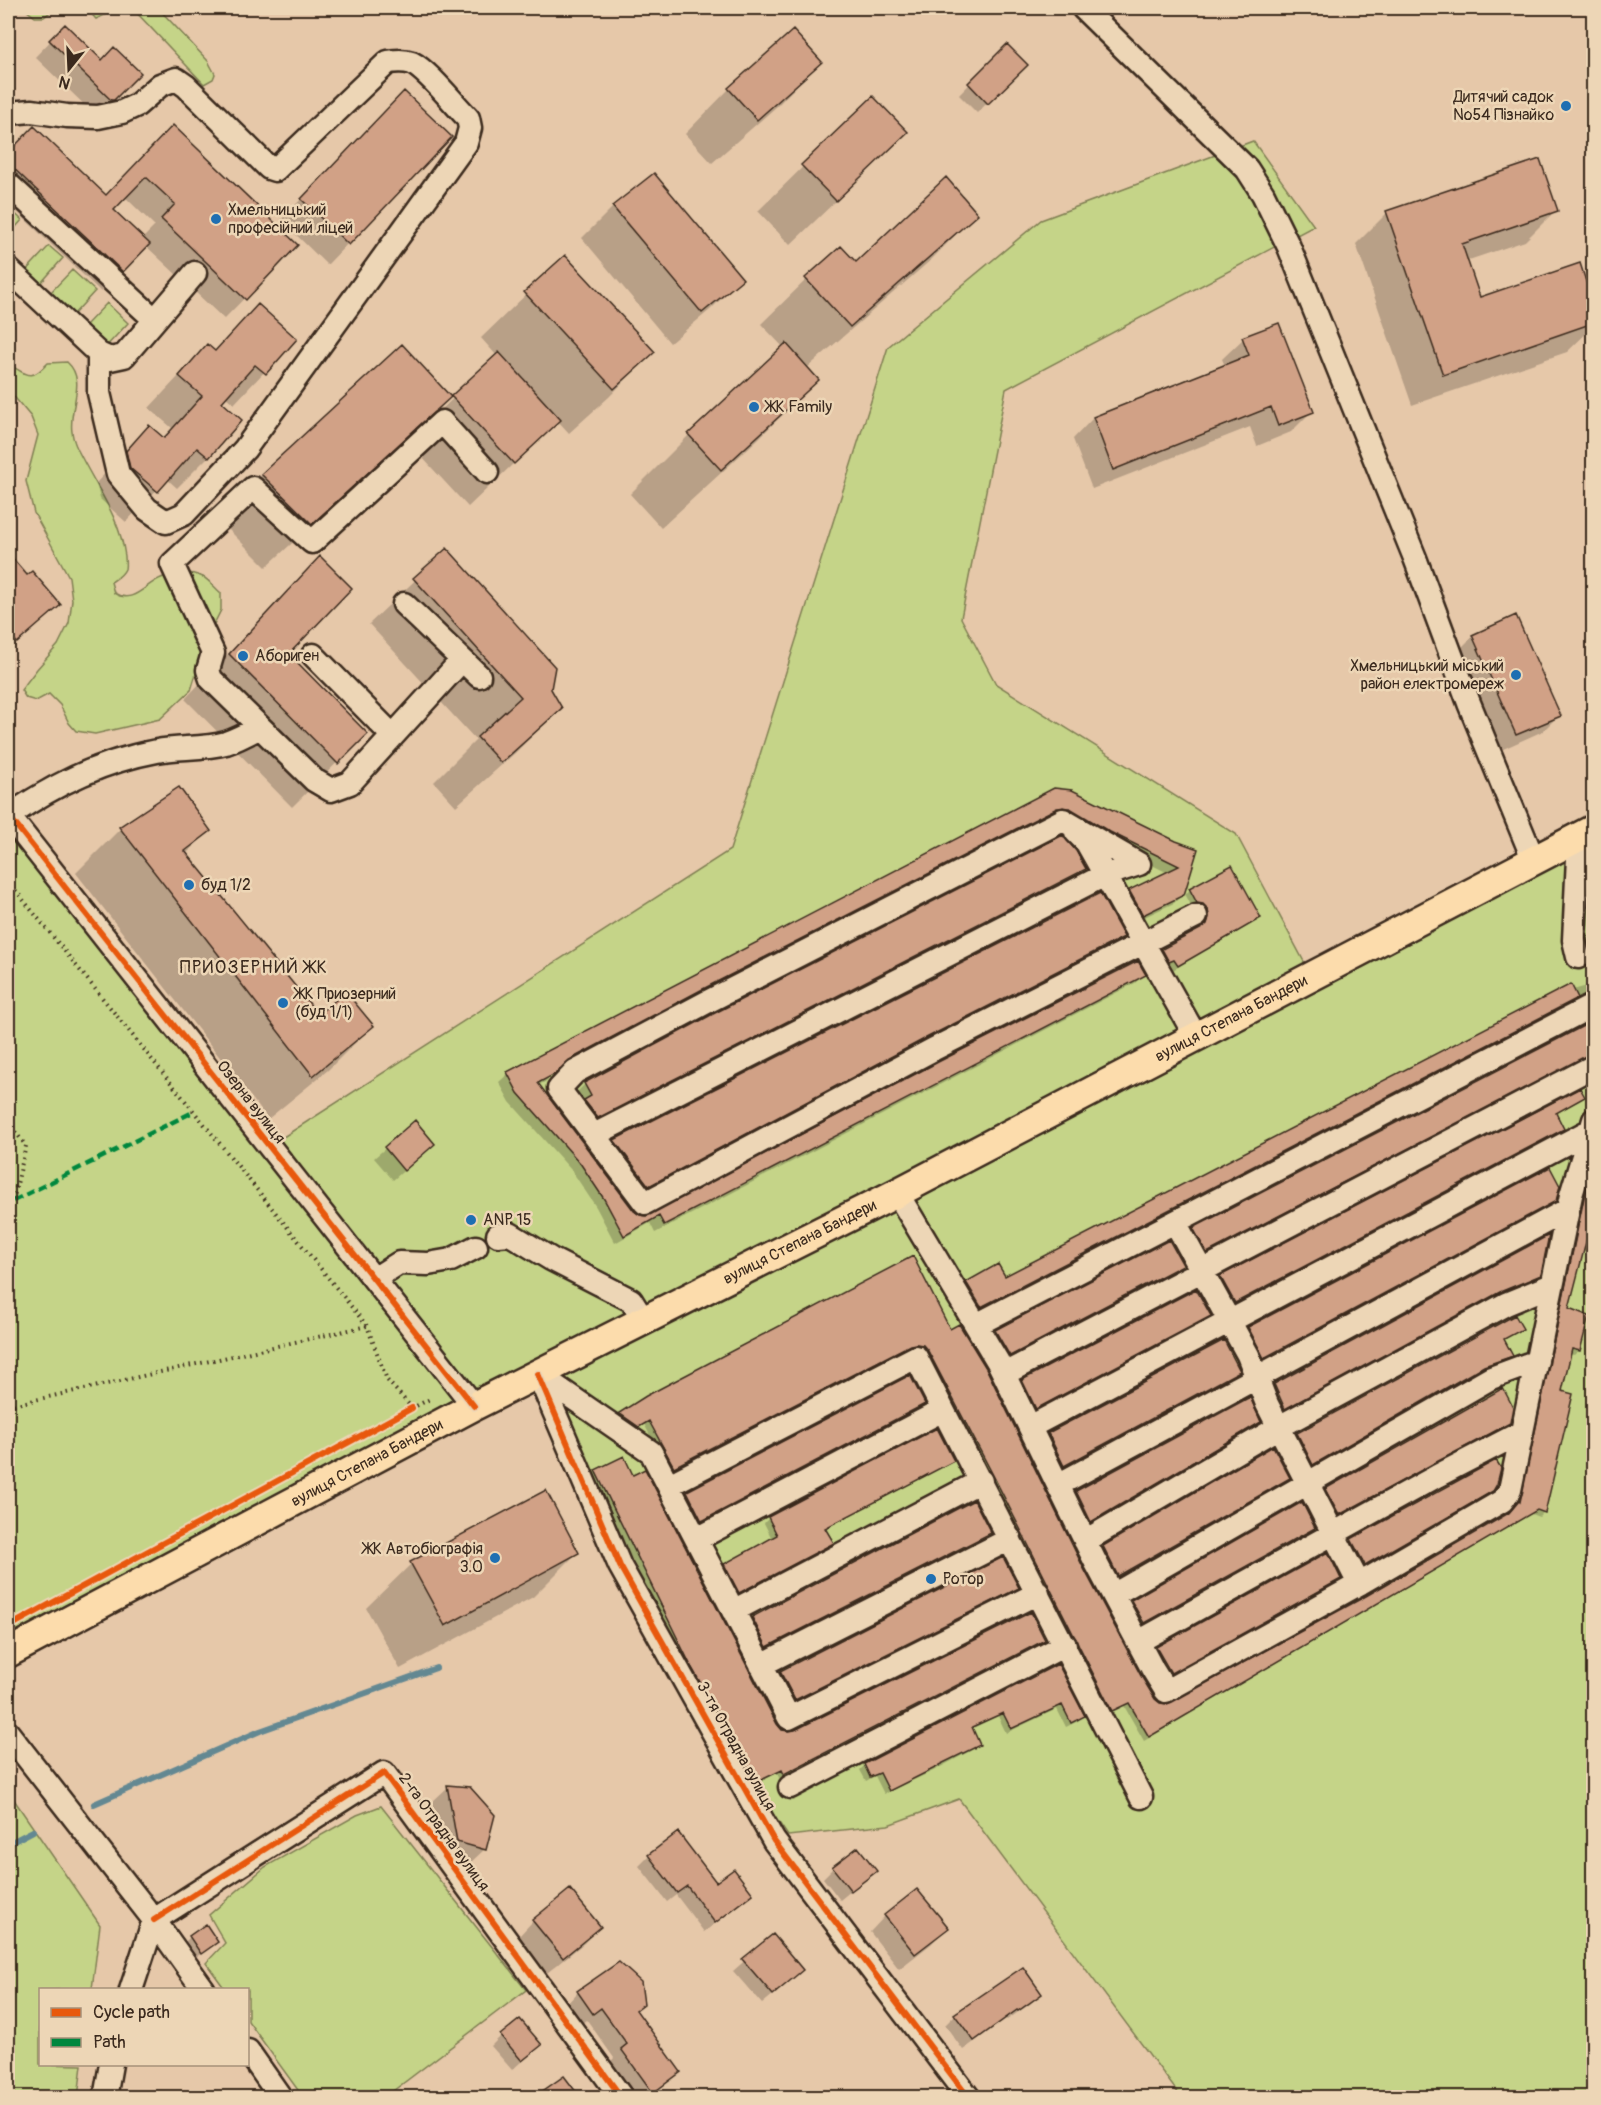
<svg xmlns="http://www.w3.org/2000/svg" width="1601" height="2105" font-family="Pangolin,sans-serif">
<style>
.green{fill:#c5d488;stroke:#807f53;stroke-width:1.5}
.shadow{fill:#0003;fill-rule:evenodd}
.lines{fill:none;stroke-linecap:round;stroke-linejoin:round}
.stream{stroke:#648892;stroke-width:6}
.building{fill:#d1a186;stroke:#3b2a1e;stroke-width:1.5}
.minor-casing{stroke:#3b2a1e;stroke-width:27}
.major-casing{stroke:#3b2a1e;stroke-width:33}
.path{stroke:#3b2a1e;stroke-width:4;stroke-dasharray:1.5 4.5;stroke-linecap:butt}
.minor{stroke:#edd6b6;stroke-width:22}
.major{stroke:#fcdcac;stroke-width:28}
.quiet{stroke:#00873e;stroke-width:4.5;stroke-dasharray:9 4.5;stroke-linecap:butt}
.cycleway-casing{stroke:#edd6b6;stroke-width:10}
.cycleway{stroke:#e8590c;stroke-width:6}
.poi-dot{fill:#1f6fb2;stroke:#edd6b6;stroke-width:2}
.labels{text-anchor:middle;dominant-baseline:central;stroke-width:5;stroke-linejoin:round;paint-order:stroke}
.poi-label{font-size:16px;fill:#3b2a1e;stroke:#edd6b6;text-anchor:start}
.street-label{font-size:16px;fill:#3b2a1e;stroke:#edd6b6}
.neighbourhood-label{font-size:18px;letter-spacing:1.5px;fill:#3b2a1e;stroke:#edd6b6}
</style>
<rect width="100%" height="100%" fill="#e6c8a9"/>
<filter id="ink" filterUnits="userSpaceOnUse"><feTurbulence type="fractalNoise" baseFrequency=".0167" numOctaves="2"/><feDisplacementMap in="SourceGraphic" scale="12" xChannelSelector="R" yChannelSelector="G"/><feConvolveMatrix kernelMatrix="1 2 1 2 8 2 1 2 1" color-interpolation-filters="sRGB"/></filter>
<g filter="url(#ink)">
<path class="green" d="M26,8H55L44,17H35L26,10Z
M86,8H158L208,61L215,74L213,79L204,84L135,11L119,8L96,19Z
M1253,141L1314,226L1006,389L961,618L996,684L1236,834L1310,973L477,1394L277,1141L730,850L888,347L1041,220Z
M8,207L22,220L8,236Z
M49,246L63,258L41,283L51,292L72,270L95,291L74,314L86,325L107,303L128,323L102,351L21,276Z
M67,362C88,381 68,408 72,432C73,440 78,451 82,458C99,491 120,519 125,556C125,560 126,565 125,569C122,576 117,578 111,582L114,593C133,605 144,585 161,578C174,572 189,571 203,577C209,580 215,588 221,593V610L207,638L191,690L160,719L95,734L76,731L69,723L60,705L49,694L36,701L26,698L21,690L37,669L58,645L69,623L72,600L69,577L34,513L26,481L38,435L31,417L11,393L8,391V364C28,375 30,382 48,363Z
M8,829L460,1403L8,1643Z
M1593,840V2097H1181L959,1799L888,1825L788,1836C766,1803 742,1771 722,1737C655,1622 600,1501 548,1379Z
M8,1791L100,1925L92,1989L40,1990V2064L82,2065L78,2097H8Z
M381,1806L526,1990L385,2097H303L248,2021V1990L225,1989L206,1963L225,1943L209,1915L265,1867L357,1815Z"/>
<path class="shadow" d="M65,26L101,62L139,73L97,115H95L35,57Z
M1007,46L1026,65L977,113L959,95Z
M820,62L776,107L712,163L685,134L729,89Z
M873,98L861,177L790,245L758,211Z
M383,114L450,137L327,265L281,220Z
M34,128L105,196L152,148L296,245L224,319L146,246L101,292L8,203V155ZM125,197L155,226L142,239L112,210Z
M613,207L741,279L710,310L670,343L582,238Z
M1556,210L1525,241L1466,261L1479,299L1579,265L1594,307V326L1567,352L1412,405L1356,244L1387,213Z
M976,214L932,259L807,368L817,380L758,439L661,528L630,494L689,435L784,348L761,324L806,280L841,248L856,264Z
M565,257L653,352L609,397L569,433L558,421L468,507L408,442L497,356L481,338Z
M258,306L295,339L234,404L225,396L220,402L240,420L208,457L177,488L167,479L126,522L100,499L96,483L149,427L162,438L172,428L149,408L207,346L214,352Z
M1243,339L1312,411L1291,432L1257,446L1250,427L1092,489L1073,439L1093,418L1225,366L1222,359Z
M449,397L404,441L266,567L218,519L262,475Z
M447,550L550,689L560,708L515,753L456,806L434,782L476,740L369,624Z
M8,556L27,577L59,605L8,652Z
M320,558L287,654L366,734L292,807L185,699Z
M1473,636L1559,715L1543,731L1501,750L1457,652Z
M1054,790L1196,850L1183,894L1174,903L1134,922L1121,899L1130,891L1168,873L1102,840L1061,816L691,998L558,1068L545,1082L538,1085L565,1121L570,1116L564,1105L585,1084L1084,869L1064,890L577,1138L633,1212L646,1218L1144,974L1135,983L655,1233L650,1223L615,1243L596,1207L572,1171L510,1102L499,1082L508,1074Z
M120,829L209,831L186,854L318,1016L372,1026L328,1070L268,1119L76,873Z
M1231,867L1259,918L1255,922L1173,970L1169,964L1165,966L1158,954L1163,950L1203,929L1205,923L1204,914L1192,907L1185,894L1190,890Z
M1590,933H1594V965L1586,938Z
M1123,937L1118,942L921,1041L644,1189L611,1146L615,1141Z
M1594,984V999L1580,998L976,1311L962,1288L967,1283L1005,1278L1573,990Z
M1591,1023H1594V1058H1582L1202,1256L1190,1233L1194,1229Z
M1583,1097L1579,1101L1555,1114L1563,1129L1558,1133L1230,1307L1217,1282L1221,1278Z
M415,1123L423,1154L393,1180L374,1158Z
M1594,1160V1227L1589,1226L1567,1309L1579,1350L1574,1355L1570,1354L1560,1392L1544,1512L1539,1517L1531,1514L1144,1741L1124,1706L1107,1715L910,1348L904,1349L669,1471L644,1424L633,1431L616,1419L647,1397L949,1331L1082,1568L1140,1678L1158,1704L1165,1706L1366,1597L1508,1515L1516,1505L1580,1204Z
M1555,1200L1550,1205L1259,1362L1244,1333L1249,1328Z
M1169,1242L1181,1265L1177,1269L1005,1359L991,1336L996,1332Z
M1539,1274L1534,1279L1493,1296L1280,1412L1270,1390L1275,1385Z
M1209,1316L1205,1320L1031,1412L1018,1386L1023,1381Z
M1521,1328L1503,1341L1511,1355L1506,1360L1478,1370L1308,1468L1293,1439L1298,1434Z
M1223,1342L1238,1371L1233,1376L1059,1470L1044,1439L1048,1434Z
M910,1377L923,1404L919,1409L697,1525L683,1497L687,1492Z
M1259,1422L1255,1426L1086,1525L1072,1497L1077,1492Z
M1509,1422L1504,1427L1334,1519L1322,1494L1326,1490Z
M937,1430L952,1461L947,1465L824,1529L832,1543L827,1547L734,1596L721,1570L725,1565L772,1539L764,1523L769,1518Z
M596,1471L780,1730L788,1733L1044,1640L1039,1644L779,1778L777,1773L752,1786L687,1671L591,1476Z
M1288,1478L1283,1482L1114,1580L1099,1552L1104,1547Z
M1492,1490L1486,1495L1360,1569L1347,1545L1352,1540Z
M1313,1528L1309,1532L1139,1627L1127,1606L1132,1601Z
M989,1533L985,1538L762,1650L748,1622L752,1618Z
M578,1552L533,1597L400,1669L366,1608L411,1564Z
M1339,1578L1335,1583L1166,1676L1153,1653L1157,1649Z
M1017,1587L1012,1592L790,1704L776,1677L781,1672Z
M1057,1666L1083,1716L1078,1721L1066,1727L1057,1709L1006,1733L998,1716L971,1729L979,1745L974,1749L933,1771L884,1794L875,1776L866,1781L860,1770L865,1765Z
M448,1787L485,1849L469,1864L441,1857L432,1802Z
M649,1856L716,1884L751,1894L741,1904L704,1932L676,1895L667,1902L639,1866Z
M833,1868L875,1871L840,1900L823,1878Z
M885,1916L947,1928L931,1944L899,1969L870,1932Z
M533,1921L599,1927L584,1943L547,1973L518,1937Z
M773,1936L791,1980L762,2004L733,1971Z
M190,1937L212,1946L196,1957L185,1942Z
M578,1992L643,2004L635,2012L679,2072L650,2098H634L609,2063L614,2058L587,2020L579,2026L565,2006Z
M1040,1994L1030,2004L1007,2020L1006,2019L963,2050L945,2025L955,2015Z
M501,2036L540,2045L512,2070L491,2046Z
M564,2078L578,2098H536Z"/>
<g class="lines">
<path class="stream" d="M94,1804L260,1731L436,1668
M8,1844L33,1831"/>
</g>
<path class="building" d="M65,24L102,60L114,47L141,73L114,100H111L49,40Z
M793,30L822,62L757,120L728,88Z
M1007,44L1028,65L988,104L968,83Z
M404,91L452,137L349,245L301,199Z
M873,96L908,132L836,201L801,165Z
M173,125L298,245L246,300L161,219L175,204L146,177L114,210L150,244L123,272L8,163V153L34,126L106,195Z
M1540,159L1558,211L1462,244L1480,297L1580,263L1593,303V323L1443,375L1386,211Z
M654,173L743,279L702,313L612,206Z
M946,177L978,214L850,327L805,278L841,246L856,262Z
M565,255L655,352L614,389L524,292Z
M258,304L297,339L266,374L255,365L222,402L242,420L209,458L197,448L158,492L130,468L126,451L149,425L164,438L202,396L179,376L207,344L215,351Z
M1279,323L1314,412L1278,426L1271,407L1113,470L1093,417L1249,355L1242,337Z
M786,343L819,380L721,470L688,434Z
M402,344L451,397L312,524L261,474Z
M499,352L561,420L514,464L451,396Z
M447,548L555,667L551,689L562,708L501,763L477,737L521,697L413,578Z
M8,553L27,575L32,571L61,605L17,643L8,632Z
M320,556L352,588L289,654L368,734L338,764L229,654Z
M1516,615L1561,716L1516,735L1472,635Z
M179,787L211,831L185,851L318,1014L346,992L374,1026L313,1076L119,827Z
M1054,788L1072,790L1176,841L1198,849L1184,895L1143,915L1129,890L1179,866L1110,832L1070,808H1057L701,990L569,1060L555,1074L538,1083L634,1211L640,1215L646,1216L940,1061L1138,961L1146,975L664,1225L659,1216L624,1236L604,1199L580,1163L518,1093L507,1072Z
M1063,835L1076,851L1086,869L598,1118L584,1100L591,1096L584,1083L713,1014Z
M1232,865L1261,918L1178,966L1174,960L1169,962L1162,949L1202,928L1207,924L1209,917L1208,909L1203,904L1197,903L1189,888Z
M1100,893L1124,937L928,1037L649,1186L614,1140Z
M1571,984L1578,998L981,1307L966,1282L998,1264L1005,1276Z
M1591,1022L1593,1028V1053L1207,1253L1193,1228Z
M1580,1088L1585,1097L1556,1113L1564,1129L1235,1303L1220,1276Z
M415,1120L435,1144L404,1171L384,1147Z
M1550,1167L1560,1186L1556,1201L1264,1358L1248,1327Z
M1593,1169V1215L1569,1308L1589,1316L1580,1351L1572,1349L1562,1391L1573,1394L1545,1513L1537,1510L1149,1737L1129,1703L1112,1711L993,1475L928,1351L923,1345L916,1344L910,1345L674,1467L649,1421L639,1427L619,1413L646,1396L913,1256L950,1329L959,1324L986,1368L1083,1567L1141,1676L1155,1699L1160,1703L1167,1704L1366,1596L1509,1513L1519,1501L1520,1502L1584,1198Z
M1549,1235L1541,1275L1500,1292L1285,1409L1274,1384Z
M1169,1240L1183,1265L1010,1356L995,1330Z
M1196,1289L1211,1316L1036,1409L1022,1380Z
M1515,1315L1523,1329L1504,1339L1513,1356L1484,1366L1313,1465L1297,1433Z
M1224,1340L1240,1371L1064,1466L1048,1433Z
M910,1375L925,1404L702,1521L687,1491Z
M1503,1388L1513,1407L1510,1423L1339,1515L1325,1489Z
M1250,1397L1261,1422L1091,1522L1076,1491Z
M937,1428L954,1461L825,1528L834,1543L739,1593L724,1564L777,1535L768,1517Z
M1273,1446L1290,1478L1118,1576L1103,1546Z
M624,1456L633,1475L645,1469L777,1724L782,1730L789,1731L795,1730L1031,1612L1045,1640L784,1774L782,1770L757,1782L691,1666L595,1470Z
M1496,1460L1501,1468L1497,1484L1493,1491L1365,1565L1351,1539Z
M546,1490L579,1553L445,1626L410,1562Z
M974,1500L991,1533L767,1647L752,1617Z
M1302,1502L1315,1528L1144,1623L1131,1600Z
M1328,1552L1341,1579L1171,1673L1156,1647Z
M1003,1557L1019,1588L795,1700L780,1671Z
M1058,1664L1085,1716L1071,1723L1062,1705L1011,1729L1003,1713L972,1727L980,1745L939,1765V1766L889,1791L880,1773L870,1777L864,1764Z
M447,1785L470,1787L495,1815L486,1850L457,1842Z
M678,1832L716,1882L734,1869L753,1894L715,1923L687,1886L677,1893L648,1855Z
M858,1847L877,1871L851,1891L832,1867Z
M570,1889L601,1927L563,1958L532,1920Z
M917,1889L949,1928L915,1954L884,1915Z
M206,1924L218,1942L201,1954L189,1936Z
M773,1934L803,1970L773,1995L742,1959Z
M619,1962L641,1982L644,2004L636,2010L681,2072L653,2093L621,2049L627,2044L601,2008L593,2014L577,1991Z
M1023,1967L1042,1994L1018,2011L1017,2010L974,2041L954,2014Z
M520,2019L542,2045L522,2061L500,2035Z
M564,2076L580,2097H534Z"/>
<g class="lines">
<defs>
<path id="minor" d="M1083,8L1247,169L1263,194L1289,247L1415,558L1469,703L1534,861
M8,113L32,111L67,116L98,117L122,112L137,105L160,85L176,79L186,86L269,168L275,170L388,62C396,61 404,60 412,63C428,71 454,104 468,118L470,128L466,143L245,449L184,514L166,522L147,509L118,474L99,393V354
M8,184L154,319
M8,269L99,354L110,359L124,356L195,273
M404,604L479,676
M313,655L393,736
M260,727L211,679L208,670L213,653L172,564L253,488L312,542L442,422L487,472
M8,815L474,1406
M9,816C53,785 103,761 157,751C179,747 204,749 226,743C238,739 249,733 260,727L314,780L331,790L350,783L462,660
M1063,820L707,1002L575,1072L559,1089L645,1203L934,1049L1196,916
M1076,832L1087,843L1196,1037
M1578,957L1574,940L1579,837
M594,1135L1105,875L1139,864L1063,820
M897,1193L998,1362L1095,1561L1153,1670L1166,1691L1359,1584L1502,1501L1510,1490L1571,1195L1594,1120
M1175,1222L1248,1355L1267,1404L1359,1584
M498,1235L510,1234L551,1259L631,1300L644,1321
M374,1279L399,1263L428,1264L451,1260L476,1247
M976,1325L1592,1006L1594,1009
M538,1374L620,1566L774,1841L969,2098
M538,1374L651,1452L789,1718L1038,1593
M1004,1374L1594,1066
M1030,1427L1591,1130
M669,1485L916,1357L1141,1797
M1058,1485L1567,1210
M697,1539L943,1410
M1085,1541L1279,1427L1506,1304L1552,1285
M1113,1595L1491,1378L1537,1361
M733,1611L981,1481
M1138,1642L1437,1476L1522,1432
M761,1665L1010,1539
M8,1733L154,1920L204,1990
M790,1787L1065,1645
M154,1920L384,1773L622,2098
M131,1990L154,1920
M248,2051L281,2098
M105,2098L111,2064"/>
<g id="major">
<path id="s1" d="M8,1653L474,1406L897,1193L1594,829"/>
</g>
</defs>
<use href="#minor" class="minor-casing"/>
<use href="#major" class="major-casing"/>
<path class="path" d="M8,881L367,1326L387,1380L412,1408L432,1398
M8,1122L26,1146L13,1201L8,1208
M8,1406L367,1326"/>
<use href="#minor" class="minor"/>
<use href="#major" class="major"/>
<path class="quiet" d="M13,1201L193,1112"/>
<defs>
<path id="cycleway" d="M8,815L474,1406
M538,1374L620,1566L774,1841L969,2098
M8,1627L412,1408
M154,1920L384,1773L622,2098"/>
</defs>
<use href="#cycleway" class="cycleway-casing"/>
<use href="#cycleway" class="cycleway"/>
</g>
</g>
<g class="poi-dot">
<circle cx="1566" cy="106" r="6"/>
<circle cx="216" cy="219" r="6"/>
<circle cx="754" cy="407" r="6"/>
<circle cx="243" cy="656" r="6"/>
<circle cx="1516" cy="675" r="6"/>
<circle cx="189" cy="885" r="6"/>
<circle cx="283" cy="1003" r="6"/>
<circle cx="471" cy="1220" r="6"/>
<circle cx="495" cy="1558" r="6"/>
<circle cx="931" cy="1579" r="6"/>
</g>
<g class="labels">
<g class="poi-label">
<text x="1554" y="97" text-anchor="end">Дитячий садок<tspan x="1554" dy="18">№54 Пізнайко</tspan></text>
<text x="228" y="210">Хмельницький<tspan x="228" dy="18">професійний ліцей</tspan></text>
<text x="766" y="407">ЖК Family</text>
<text x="255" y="656">Абориген</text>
<text x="1504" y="666" text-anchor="end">Хмельницький міський<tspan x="1504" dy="18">район електромереж</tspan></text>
<text x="201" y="885">буд 1/2</text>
<text x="295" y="994">ЖК Приозерний<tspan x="295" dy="18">(буд 1/1)</tspan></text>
<text x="483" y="1220">ANP 15</text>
<text x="483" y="1549" text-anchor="end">ЖК Автобіографія<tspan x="483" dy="18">3.0</tspan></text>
<text x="943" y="1579">Ротор</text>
</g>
<g class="street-label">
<text stroke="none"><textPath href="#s1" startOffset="1378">вулиця Степана Бандери</textPath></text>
<text transform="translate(251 1102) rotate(52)">Озерна вулиця</text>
<text stroke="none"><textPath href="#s1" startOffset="892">вулиця Степана Бандери</textPath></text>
<text stroke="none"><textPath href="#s1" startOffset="406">вулиця Степана Бандери</textPath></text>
<text transform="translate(736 1746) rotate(61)">3-тя Отрадна вулиця</text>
<text transform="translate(444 1832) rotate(54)">2-га Отрадна вулиця</text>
</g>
<g class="neighbourhood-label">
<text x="254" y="967">ПРИОЗЕРНИЙ ЖК</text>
</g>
</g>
<rect width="1601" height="2105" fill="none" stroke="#edd6b6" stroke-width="30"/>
<rect x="15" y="15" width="1571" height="2075" fill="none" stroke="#3b2a1e" stroke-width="2" filter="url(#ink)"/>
<rect x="39" y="1988" width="210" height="78" fill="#edd6b6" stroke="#a69179" stroke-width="1.5"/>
<rect x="51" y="2008" width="30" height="9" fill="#e8590c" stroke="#a69179" stroke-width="1.5"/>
<text x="93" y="2018" font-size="18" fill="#3b2a1e">Cycle path</text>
<rect x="51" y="2038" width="30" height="9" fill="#00873e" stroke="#a69179" stroke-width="1.5"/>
<text x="93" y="2048" font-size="18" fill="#3b2a1e">Path</text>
<g transform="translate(69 69) rotate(198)" stroke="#edd6b6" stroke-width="4.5" paint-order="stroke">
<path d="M0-4.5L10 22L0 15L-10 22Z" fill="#3b2a1e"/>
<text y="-9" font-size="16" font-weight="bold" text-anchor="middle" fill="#3b2a1e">N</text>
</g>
</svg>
